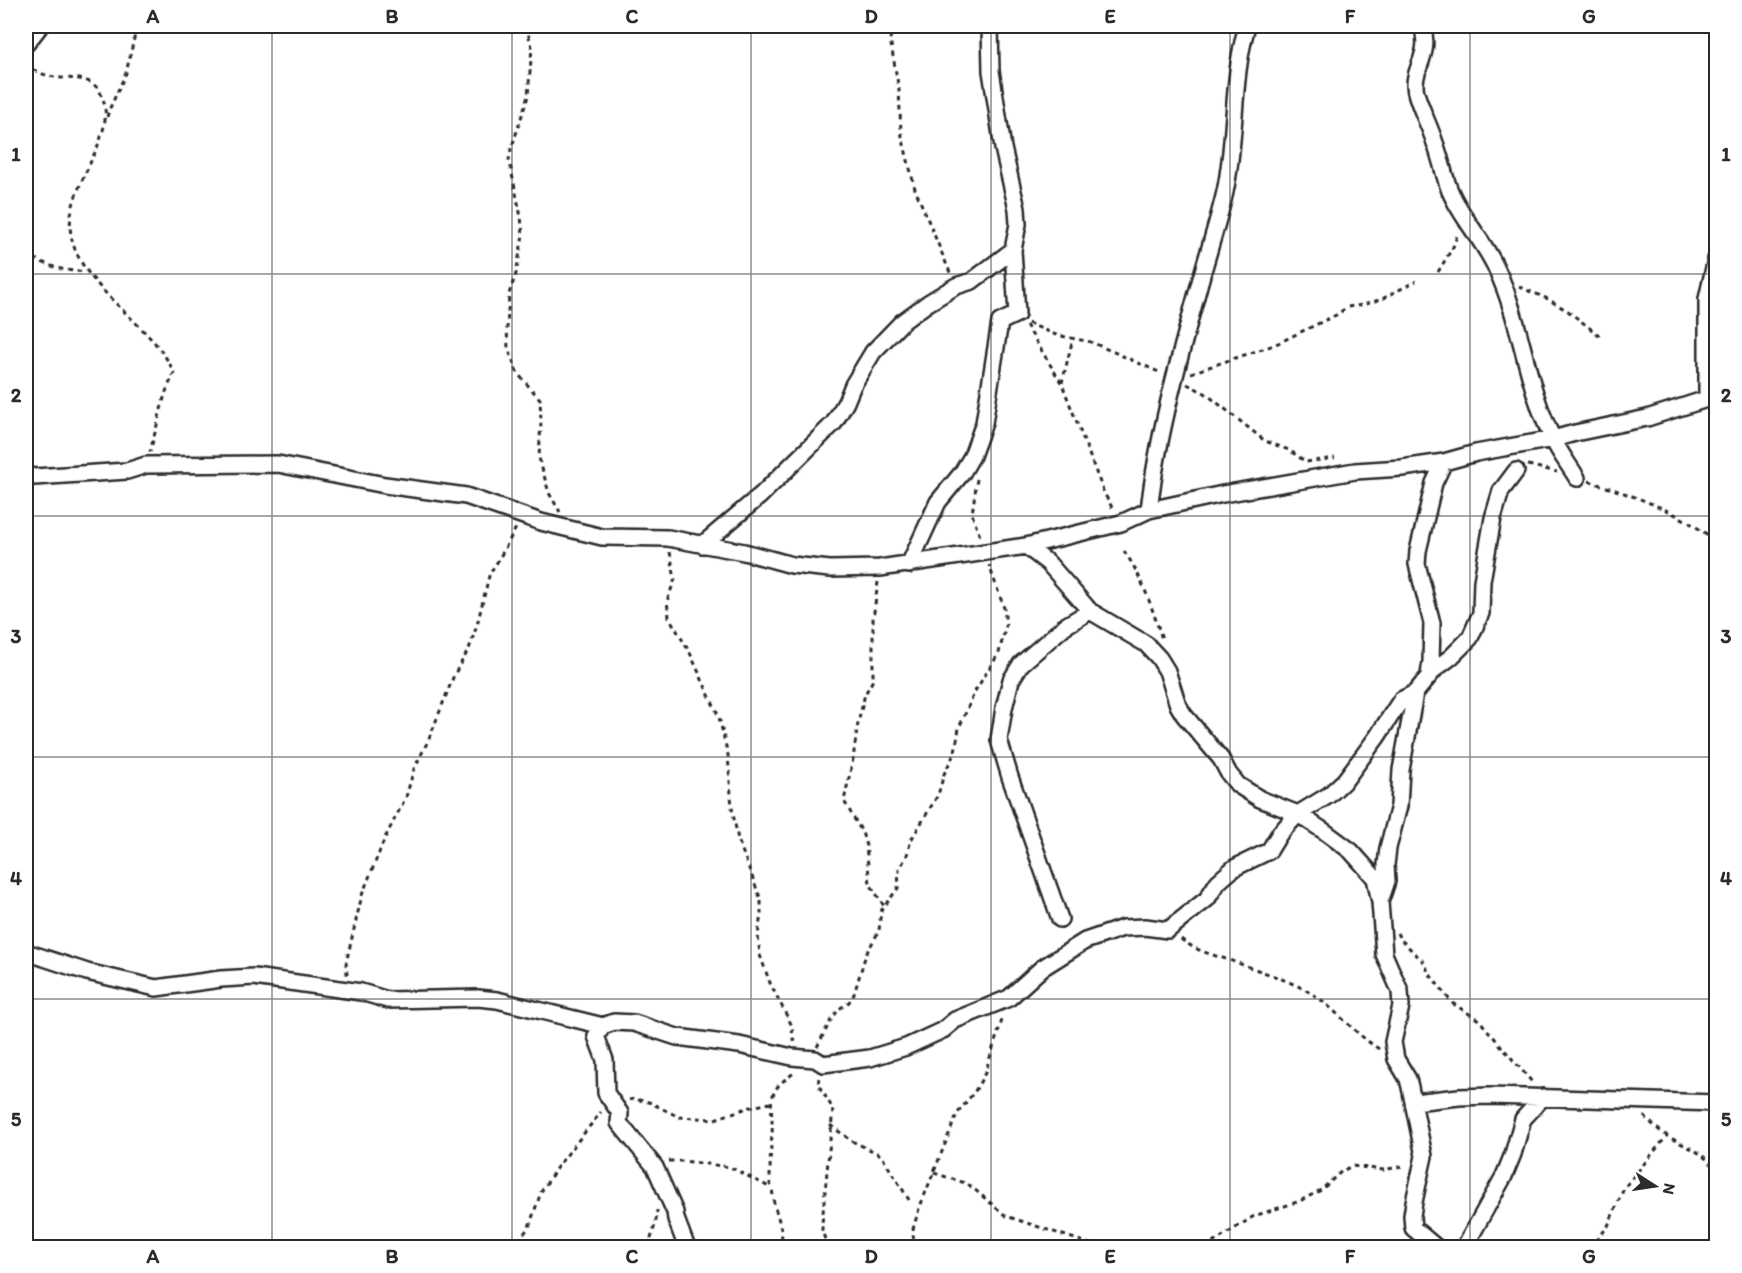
<svg xmlns="http://www.w3.org/2000/svg" width="1742" height="1273" font-family="Itim,sans-serif">
<style>
.lines{fill:none;stroke-linecap:round;stroke-linejoin:round}
.minor-casing{stroke:#2b2b2b;stroke-width:20}
.path{stroke:#2b2b2b;stroke-width:3;stroke-dasharray:4.5 4.5;stroke-linecap:butt}
.minor{stroke:#fff;stroke-width:15}
.grid{fill:none;stroke:#2b2b2b;stroke-width:1.5;stroke-opacity:0.55}
.neatline{fill:none;stroke:#2b2b2b;stroke-width:2}
.grid-label{font-size:20px;text-anchor:middle;font-weight:bold;fill:#2b2b2b}
</style>
<rect width="100%" height="100%" fill="#fff"/>
<filter id="ink" filterUnits="userSpaceOnUse"><feTurbulence type="fractalNoise" baseFrequency=".0167" numOctaves="2"/><feDisplacementMap in="SourceGraphic" scale="12" xChannelSelector="R" yChannelSelector="G"/><feConvolveMatrix kernelMatrix="1 2 1 2 8 2 1 2 1" color-interpolation-filters="sRGB"/></filter>
<g filter="url(#ink)">
<g class="lines">
<defs>
<path id="minor" d="M1422,26C1433,57 1408,71 1417,96C1422,112 1430,127 1435,143C1441,159 1444,176 1450,191C1462,219 1485,242 1497,270C1522,324 1526,385 1553,439C1559,452 1569,465 1577,478
M26,44L40,26
M1707,399V299L1716,259
M26,475L34,477L127,471L146,465L278,464L385,485L466,496L541,522L602,537L668,538L744,552L792,565L830,569L880,568L1026,546L1121,523L1149,510L1223,494L1355,471L1402,468L1444,462L1476,453L1553,439L1575,433L1647,418L1716,396
M1149,510C1157,440 1178,362 1197,293C1206,259 1217,226 1225,192C1237,137 1231,80 1247,26
M702,545L761,495L834,423L846,402L853,385L873,352L902,322L928,303L956,286L972,281L1013,250
M1026,546L1048,563L1090,611L1146,644L1159,658L1167,671L1178,705L1184,715L1221,759L1229,774L1238,785L1260,799L1298,814L1324,831L1351,851L1375,878L1380,902L1384,954L1400,991L1401,1006L1393,1042L1396,1059L1408,1079L1410,1087L1424,1156L1414,1202L1412,1216L1413,1228L1437,1248
M909,565L938,502L962,473L972,456L984,423L1000,322L1017,314L1013,250L1018,224L1017,209L1003,148L991,71L990,26
M1429,675L1431,662L1432,623L1417,564L1418,551L1434,483L1444,462
M1381,899L1387,881L1386,865L1388,848L1399,806L1401,770L1415,693
M1060,919L1010,777L999,740L1004,708L1011,680L1021,664L1065,626L1090,611
M26,952L87,972L156,988L221,979L254,977L361,992L388,1000L478,998L497,1000L603,1026L614,1022L634,1023L677,1037L739,1045L792,1057L815,1059L823,1064L870,1058L906,1047L943,1030L955,1020L1009,998L1042,968L1085,941L1123,928L1145,927L1168,930L1207,899L1218,882L1234,868L1269,851L1280,833L1298,814L1329,795L1345,780L1377,737L1401,700L1415,693L1435,669L1451,657L1470,638L1481,613L1482,581L1493,518L1501,491L1516,471
M603,1026L596,1036L605,1060L606,1093L620,1113L619,1123L655,1167L675,1212L676,1219L687,1248
M1414,1102L1459,1097L1490,1096L1716,1103
M1464,1248L1504,1176L1513,1154L1523,1119L1543,1097"/>
</defs>
<use href="#minor" class="minor-casing"/>
<path class="path" d="M526,26L532,47L528,96L511,150L509,160L521,217L523,235L516,274L509,294L507,329L508,348L518,374L540,399L541,421L539,458L549,493L560,512
M893,26L890,39L899,90L901,132L915,189L951,275
M26,65C33,70 41,74 50,76C67,81 89,73 100,92C123,136 63,184 71,235C80,289 155,325 174,373L165,394L150,452
M107,117L109,110L126,73L137,26
M26,254C46,265 64,273 88,271
M1438,272L1453,247L1458,233
M1519,287L1544,297L1568,311L1600,336
M1028,323L1056,335L1091,342L1161,373
M1026,325L1062,384L1104,493L1114,511
M1191,373L1274,345L1338,314L1347,307L1363,305L1382,299L1416,281
M1062,383L1073,338
M1187,384L1205,393L1265,441L1289,450L1306,462L1335,458
M1528,465L1557,472
M977,479L972,514L981,539
M1589,481C1633,496 1681,511 1716,542
M1124,551C1143,578 1152,608 1162,639
M670,552L675,579L667,601L669,617L690,653L719,717L728,755L732,808L738,840L761,900V914L758,935L760,955L770,983L792,1026L793,1039L798,1042
M878,582L873,619V680L865,694L858,723L853,759L844,801L862,832L866,846L870,884L884,906
M1397,933L1400,939L1425,963L1428,972L1452,1003L1479,1020L1532,1082
M1181,939C1194,950 1210,954 1226,959C1252,968 1280,977 1304,989C1332,1004 1352,1032 1379,1049
M347,975L346,963L362,895L385,838L406,797L414,769L429,739L454,675L469,649L477,625L490,572L495,566L516,528
M817,1047L831,1020L839,1009L849,1002L854,994L866,954L879,931L881,911L898,888L899,870L907,855L911,840L938,795L944,774L955,752L959,728L975,691L999,653L1006,625L1004,608L989,565
M819,1078L818,1084L833,1109L822,1223V1232L829,1248
M629,1100L634,1099L649,1102L679,1117L715,1119L747,1108L770,1103
M1644,1116C1651,1123 1658,1130 1666,1135C1686,1148 1700,1148 1716,1170
M830,1125L852,1141L881,1155L911,1203
M669,1161H684L730,1167L771,1188
M934,1173L968,1184L1006,1216L1096,1246L1113,1242L1127,1244L1135,1248
M513,1248L529,1227L541,1192L557,1167L601,1112
M649,1248C651,1234 657,1224 657,1210
M781,1248C784,1230 778,1220 774,1203C772,1196 774,1191 770,1184C770,1168 770,1152 772,1136C774,1104 762,1094 794,1073
M914,1248L913,1229L919,1209L957,1114L975,1091L985,1073L1003,1017
M1205,1248L1254,1216L1300,1201L1321,1190L1342,1171L1352,1166L1384,1170L1406,1165
M1591,1248L1608,1226L1624,1188L1667,1136"/>
<use href="#minor" class="minor"/>
</g>
</g>
<path class="grid" d="M272,26V1248M512,26V1248M751,26V1248M991,26V1248M1230,26V1248M1470,26V1248M26,274H1716M26,516H1716M26,757H1716M26,999H1716"/>
<rect width="1742" height="1273" fill="none" stroke="#fff" stroke-width="66"/>
<g transform="translate(1655 1186) rotate(102)" stroke="#ffffff" stroke-width="4.5" paint-order="stroke">
<path d="M0-4.5L10 22L0 15L-10 22Z" fill="#2b2b2b"/>
<text y="-9" font-size="16" font-weight="bold" text-anchor="middle" fill="#2b2b2b">N</text>
</g>
<rect x="33" y="33" width="1676" height="1207" class="neatline"/>
<g class="grid-label">
<text x="153" y="23">A</text>
<text x="392" y="23">B</text>
<text x="632" y="23">C</text>
<text x="871" y="23">D</text>
<text x="1110" y="23">E</text>
<text x="1350" y="23">F</text>
<text x="1589" y="23">G</text>
<text x="16" y="161">1</text>
<text x="1726" y="161">1</text>
<text x="16" y="402">2</text>
<text x="1726" y="402">2</text>
<text x="16" y="643">3</text>
<text x="1726" y="643">3</text>
<text x="16" y="885">4</text>
<text x="1726" y="885">4</text>
<text x="16" y="1126">5</text>
<text x="1726" y="1126">5</text>
<text x="153" y="1263">A</text>
<text x="392" y="1263">B</text>
<text x="632" y="1263">C</text>
<text x="871" y="1263">D</text>
<text x="1110" y="1263">E</text>
<text x="1350" y="1263">F</text>
<text x="1589" y="1263">G</text>
</g>
</svg>
